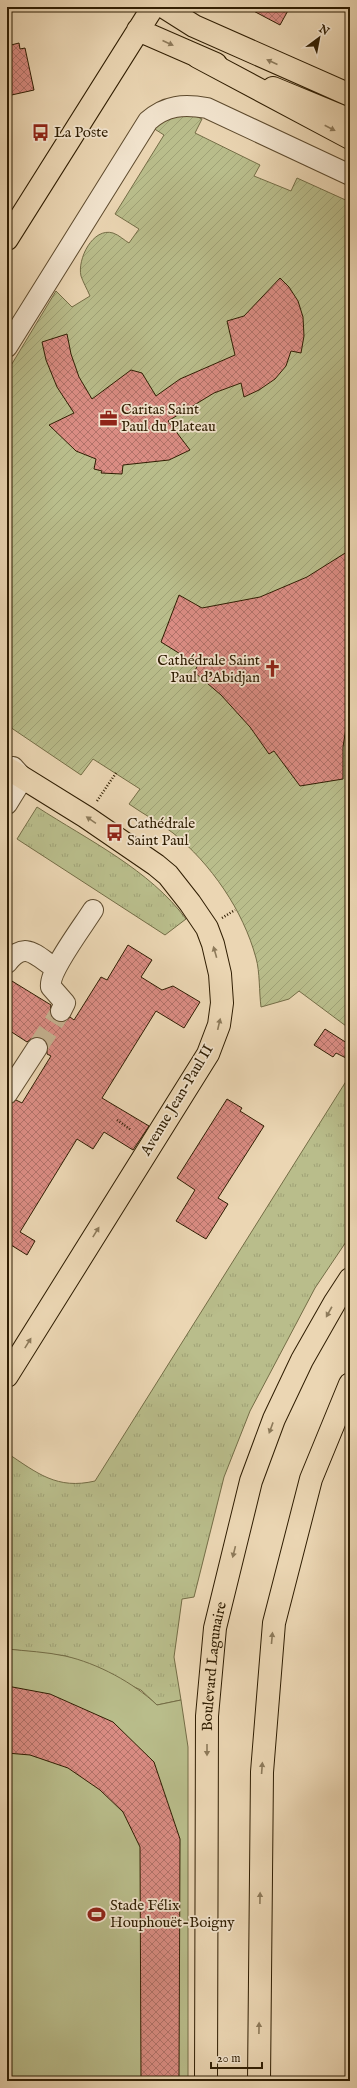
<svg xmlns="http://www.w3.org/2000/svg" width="357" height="2088" font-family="'IM FELL English',serif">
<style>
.grass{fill:url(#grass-tufts);stroke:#746d46}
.garden{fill:url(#garden-furrows);stroke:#746d46}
.pitch{fill:#b9bd8b;stroke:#746d46}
.building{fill:url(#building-cross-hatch);stroke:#2f1d02}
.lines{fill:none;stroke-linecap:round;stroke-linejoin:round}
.minor-tunnel{stroke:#c5b190;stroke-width:20;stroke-dasharray:20 10;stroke-linecap:butt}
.minor-casing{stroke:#5e4b2e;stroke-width:22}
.major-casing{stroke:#2f1d02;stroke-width:24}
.highway-casing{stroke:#2f1d02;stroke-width:24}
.path{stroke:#2f1d02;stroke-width:2.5;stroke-dasharray:1 2;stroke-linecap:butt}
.minor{stroke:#f2e4ce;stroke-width:20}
.major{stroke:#ebd6b3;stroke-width:22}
.highway{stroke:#ebd6b3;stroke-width:22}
.oneway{fill:#8d7a5a}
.labels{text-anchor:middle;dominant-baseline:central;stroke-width:3.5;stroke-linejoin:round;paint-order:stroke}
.poi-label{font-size:15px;fill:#2f1d02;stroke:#f2e4ce;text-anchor:start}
.street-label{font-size:15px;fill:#2f1d02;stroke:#f2e4ce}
</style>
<defs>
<pattern id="grass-tufts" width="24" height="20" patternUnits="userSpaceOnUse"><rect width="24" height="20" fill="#b9bd8b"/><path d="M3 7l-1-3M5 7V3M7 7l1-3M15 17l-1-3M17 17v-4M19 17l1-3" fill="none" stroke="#9fa276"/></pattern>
<pattern id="garden-furrows" width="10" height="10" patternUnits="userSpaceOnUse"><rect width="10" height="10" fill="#b9bd8b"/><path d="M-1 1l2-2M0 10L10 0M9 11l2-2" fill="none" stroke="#9fa276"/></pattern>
<pattern id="building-cross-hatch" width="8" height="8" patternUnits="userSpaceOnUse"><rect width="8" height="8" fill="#da8c83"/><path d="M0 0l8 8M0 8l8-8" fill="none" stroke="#b17269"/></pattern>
</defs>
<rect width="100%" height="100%" fill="#ebd6b3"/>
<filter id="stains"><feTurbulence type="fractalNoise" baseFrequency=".005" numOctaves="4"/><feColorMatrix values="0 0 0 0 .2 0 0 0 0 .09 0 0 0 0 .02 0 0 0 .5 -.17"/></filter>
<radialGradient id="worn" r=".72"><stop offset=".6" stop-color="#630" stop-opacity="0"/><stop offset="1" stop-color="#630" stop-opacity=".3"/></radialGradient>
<path class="grass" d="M37,807C88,840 150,870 186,919L165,935L17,839Z
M350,1075V1236L315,1288L250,1411L224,1477L194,1597L182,1599L174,1657L181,1700L157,1705L141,1690L66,1656L7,1649V1453C37,1473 57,1490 95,1481Z"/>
<path class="garden" d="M170,115H193L202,119L195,133L260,165L254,176L291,191L297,178L350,202V1029L299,991L289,999L261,1007C259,992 260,972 256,958C243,910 211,864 173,833C159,822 143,814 129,804L140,789L93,759L81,775L7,725V372L56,291L72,307L90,296C87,289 83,282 81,276C77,259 93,227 113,233C119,235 124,240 129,243L139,229L115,214L164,135L153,128Z"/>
<path class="pitch" d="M7,1649C26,1651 47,1652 65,1656C97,1663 134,1683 157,1705L181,1700L188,1747V2081H7Z"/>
<path class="building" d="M246,7H290L280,25Z
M19,43L20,49L25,48L34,90L7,96V46Z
M280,278L289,287L298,301L303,317L304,336L301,353L291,351L286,366L275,379L259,390L244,397L241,383L214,393L168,421L190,450L169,460L123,465L122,474L101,473L102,471L94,469L96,459L76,451L49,425L74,413L57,387L46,360L42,342L67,334L71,354L79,377L92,399L131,370L142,373L156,396L180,379L235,355L227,321L244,316Z
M350,550V702L343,747V779L300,786L274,751L269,754L250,727L221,695L194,672L198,665L161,642L179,595L202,608L260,597L307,577Z
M128,945L152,960L141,977L162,990L173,986L200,1002L184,1028L156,1011L102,1098L149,1126L133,1150L104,1132L93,1149L77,1139L20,1232L35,1241L27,1255L11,1245L7,1252V1105L16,1100L22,1103L51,1056L47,1054V1043L43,1038H32L27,1042L7,1029V978L51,1005L50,1012L56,1021L62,1022L70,1017L74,1020L101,977L107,980Z
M325,1029L350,1045V1060L336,1053L333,1057L314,1045Z
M227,1099L242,1108L240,1111L264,1126L218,1198L228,1204L206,1239L176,1221L195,1190L177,1178Z
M7,1686L50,1694L113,1722L154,1762L180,1839L179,2081H141L140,1847L123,1812L100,1790L68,1768L30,1755L7,1753Z"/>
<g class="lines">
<path class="minor-tunnel" d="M37,1048L61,1011"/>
<defs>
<path id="minor" d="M7,347L148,121C166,105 184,104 207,108L350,175
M7,804L23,778L13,767
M7,963C25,940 35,955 55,968
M61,1011L65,1003L51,987C48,972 83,926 93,910
M7,1094L37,1048"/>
<path id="major" d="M164,7L194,26L350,95
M138,30L216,64
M273,88L350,120
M7,239L153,7
M7,768L86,817L156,865L168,875L190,903L207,928L213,944L220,974L222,1003L219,1025L208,1054L7,1376"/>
<g id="highway">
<path d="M198,57L350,138"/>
<path id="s1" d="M206,2081L207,1716L215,1628L251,1481L274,1419L302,1360L335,1302L350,1279"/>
<path d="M259,2081L262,1772L274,1623L311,1479L350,1384"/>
</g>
</defs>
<use href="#minor" class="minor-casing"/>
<use href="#major" class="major-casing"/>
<use href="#highway" class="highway-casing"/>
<path class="path" d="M97,801L116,773
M222,918L235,910
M117,1120L131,1130"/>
<use href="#minor" class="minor"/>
<use href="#major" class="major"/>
<use href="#highway" class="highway"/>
</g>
<defs><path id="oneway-solid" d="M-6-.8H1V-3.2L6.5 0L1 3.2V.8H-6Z"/></defs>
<g class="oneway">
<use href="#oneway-solid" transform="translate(168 43) rotate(24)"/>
<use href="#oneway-solid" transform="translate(272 62) rotate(-156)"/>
<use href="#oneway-solid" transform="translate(330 128) rotate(27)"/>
<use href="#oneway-solid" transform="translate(91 820) rotate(-146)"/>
<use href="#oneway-solid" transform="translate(215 952) rotate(-106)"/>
<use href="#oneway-solid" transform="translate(219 1024) rotate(-77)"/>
<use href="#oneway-solid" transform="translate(96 1232) rotate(-58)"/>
<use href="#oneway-solid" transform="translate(329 1312) rotate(119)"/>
<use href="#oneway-solid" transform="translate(28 1343) rotate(-58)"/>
<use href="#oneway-solid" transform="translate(271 1428) rotate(110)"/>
<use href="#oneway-solid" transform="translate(234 1552) rotate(104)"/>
<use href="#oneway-solid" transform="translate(272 1638) rotate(-85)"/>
<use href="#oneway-solid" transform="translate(207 1750) rotate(90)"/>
<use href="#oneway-solid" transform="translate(262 1768) rotate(-86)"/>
<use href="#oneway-solid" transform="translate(260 1898) rotate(-89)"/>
<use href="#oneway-solid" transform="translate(259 2028) rotate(-89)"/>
</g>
<defs>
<symbol id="bus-bare" viewBox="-9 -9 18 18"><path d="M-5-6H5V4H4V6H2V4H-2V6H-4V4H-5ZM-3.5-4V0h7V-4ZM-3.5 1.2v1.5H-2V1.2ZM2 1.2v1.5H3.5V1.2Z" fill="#8f2418" stroke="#f2e4ce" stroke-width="2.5" paint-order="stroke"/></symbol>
<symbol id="office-bare" viewBox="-9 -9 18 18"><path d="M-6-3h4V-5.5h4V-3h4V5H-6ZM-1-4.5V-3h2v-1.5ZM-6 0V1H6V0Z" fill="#8f2418" stroke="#f2e4ce" stroke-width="2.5" paint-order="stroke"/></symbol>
<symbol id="church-bare" viewBox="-9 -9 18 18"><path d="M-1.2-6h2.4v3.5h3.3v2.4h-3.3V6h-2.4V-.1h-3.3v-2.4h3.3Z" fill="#8f2418" stroke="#f2e4ce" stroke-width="2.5" paint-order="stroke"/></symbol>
<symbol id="stadium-bare" viewBox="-9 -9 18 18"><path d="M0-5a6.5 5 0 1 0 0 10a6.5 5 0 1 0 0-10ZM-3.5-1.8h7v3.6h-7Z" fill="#8f2418" stroke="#f2e4ce" stroke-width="2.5" paint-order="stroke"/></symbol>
</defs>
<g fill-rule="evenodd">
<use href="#bus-bare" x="28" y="120" width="25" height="25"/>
<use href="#office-bare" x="96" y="406" width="25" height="25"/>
<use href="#church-bare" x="260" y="656" width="25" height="25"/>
<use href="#bus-bare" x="102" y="820" width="25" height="25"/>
<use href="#stadium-bare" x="84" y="1902" width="25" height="25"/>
</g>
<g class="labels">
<g class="poi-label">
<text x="54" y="132">La Poste</text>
<text x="121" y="409">Caritas Saint<tspan x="121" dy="17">Paul du Plateau</tspan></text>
<text x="260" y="660" text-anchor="end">Cathédrale Saint<tspan x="260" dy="17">Paul d'Abidjan</tspan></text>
<text x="127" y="823">Cathédrale<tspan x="127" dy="17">Saint Paul</tspan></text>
<text x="110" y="1905">Stade Félix<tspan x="110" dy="17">Houphouët-Boigny</tspan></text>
</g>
<g class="street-label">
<text transform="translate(177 1100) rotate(-59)">Avenue Jean-Paul II</text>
<text stroke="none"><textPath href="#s1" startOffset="415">Boulevard Lagunaire</textPath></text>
</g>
</g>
<rect width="357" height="2088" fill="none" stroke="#ebd6b3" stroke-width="24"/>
<rect x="8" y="8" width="341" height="2072" fill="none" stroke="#2f1d02" stroke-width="2"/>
<rect x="12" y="12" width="333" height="2064" fill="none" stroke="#2f1d02"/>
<g transform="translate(319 38) rotate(32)" stroke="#f2e4ce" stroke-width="3" paint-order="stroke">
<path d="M0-3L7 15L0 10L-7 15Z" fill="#2f1d02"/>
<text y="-6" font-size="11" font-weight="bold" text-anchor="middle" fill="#2f1d02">N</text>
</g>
<path d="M211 2062v6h51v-6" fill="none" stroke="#2f1d02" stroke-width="2"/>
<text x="217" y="2062" font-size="12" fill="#2f1d02" stroke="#f2e4ce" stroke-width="3" paint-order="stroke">20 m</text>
<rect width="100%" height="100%" filter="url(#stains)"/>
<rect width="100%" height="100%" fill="url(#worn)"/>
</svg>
